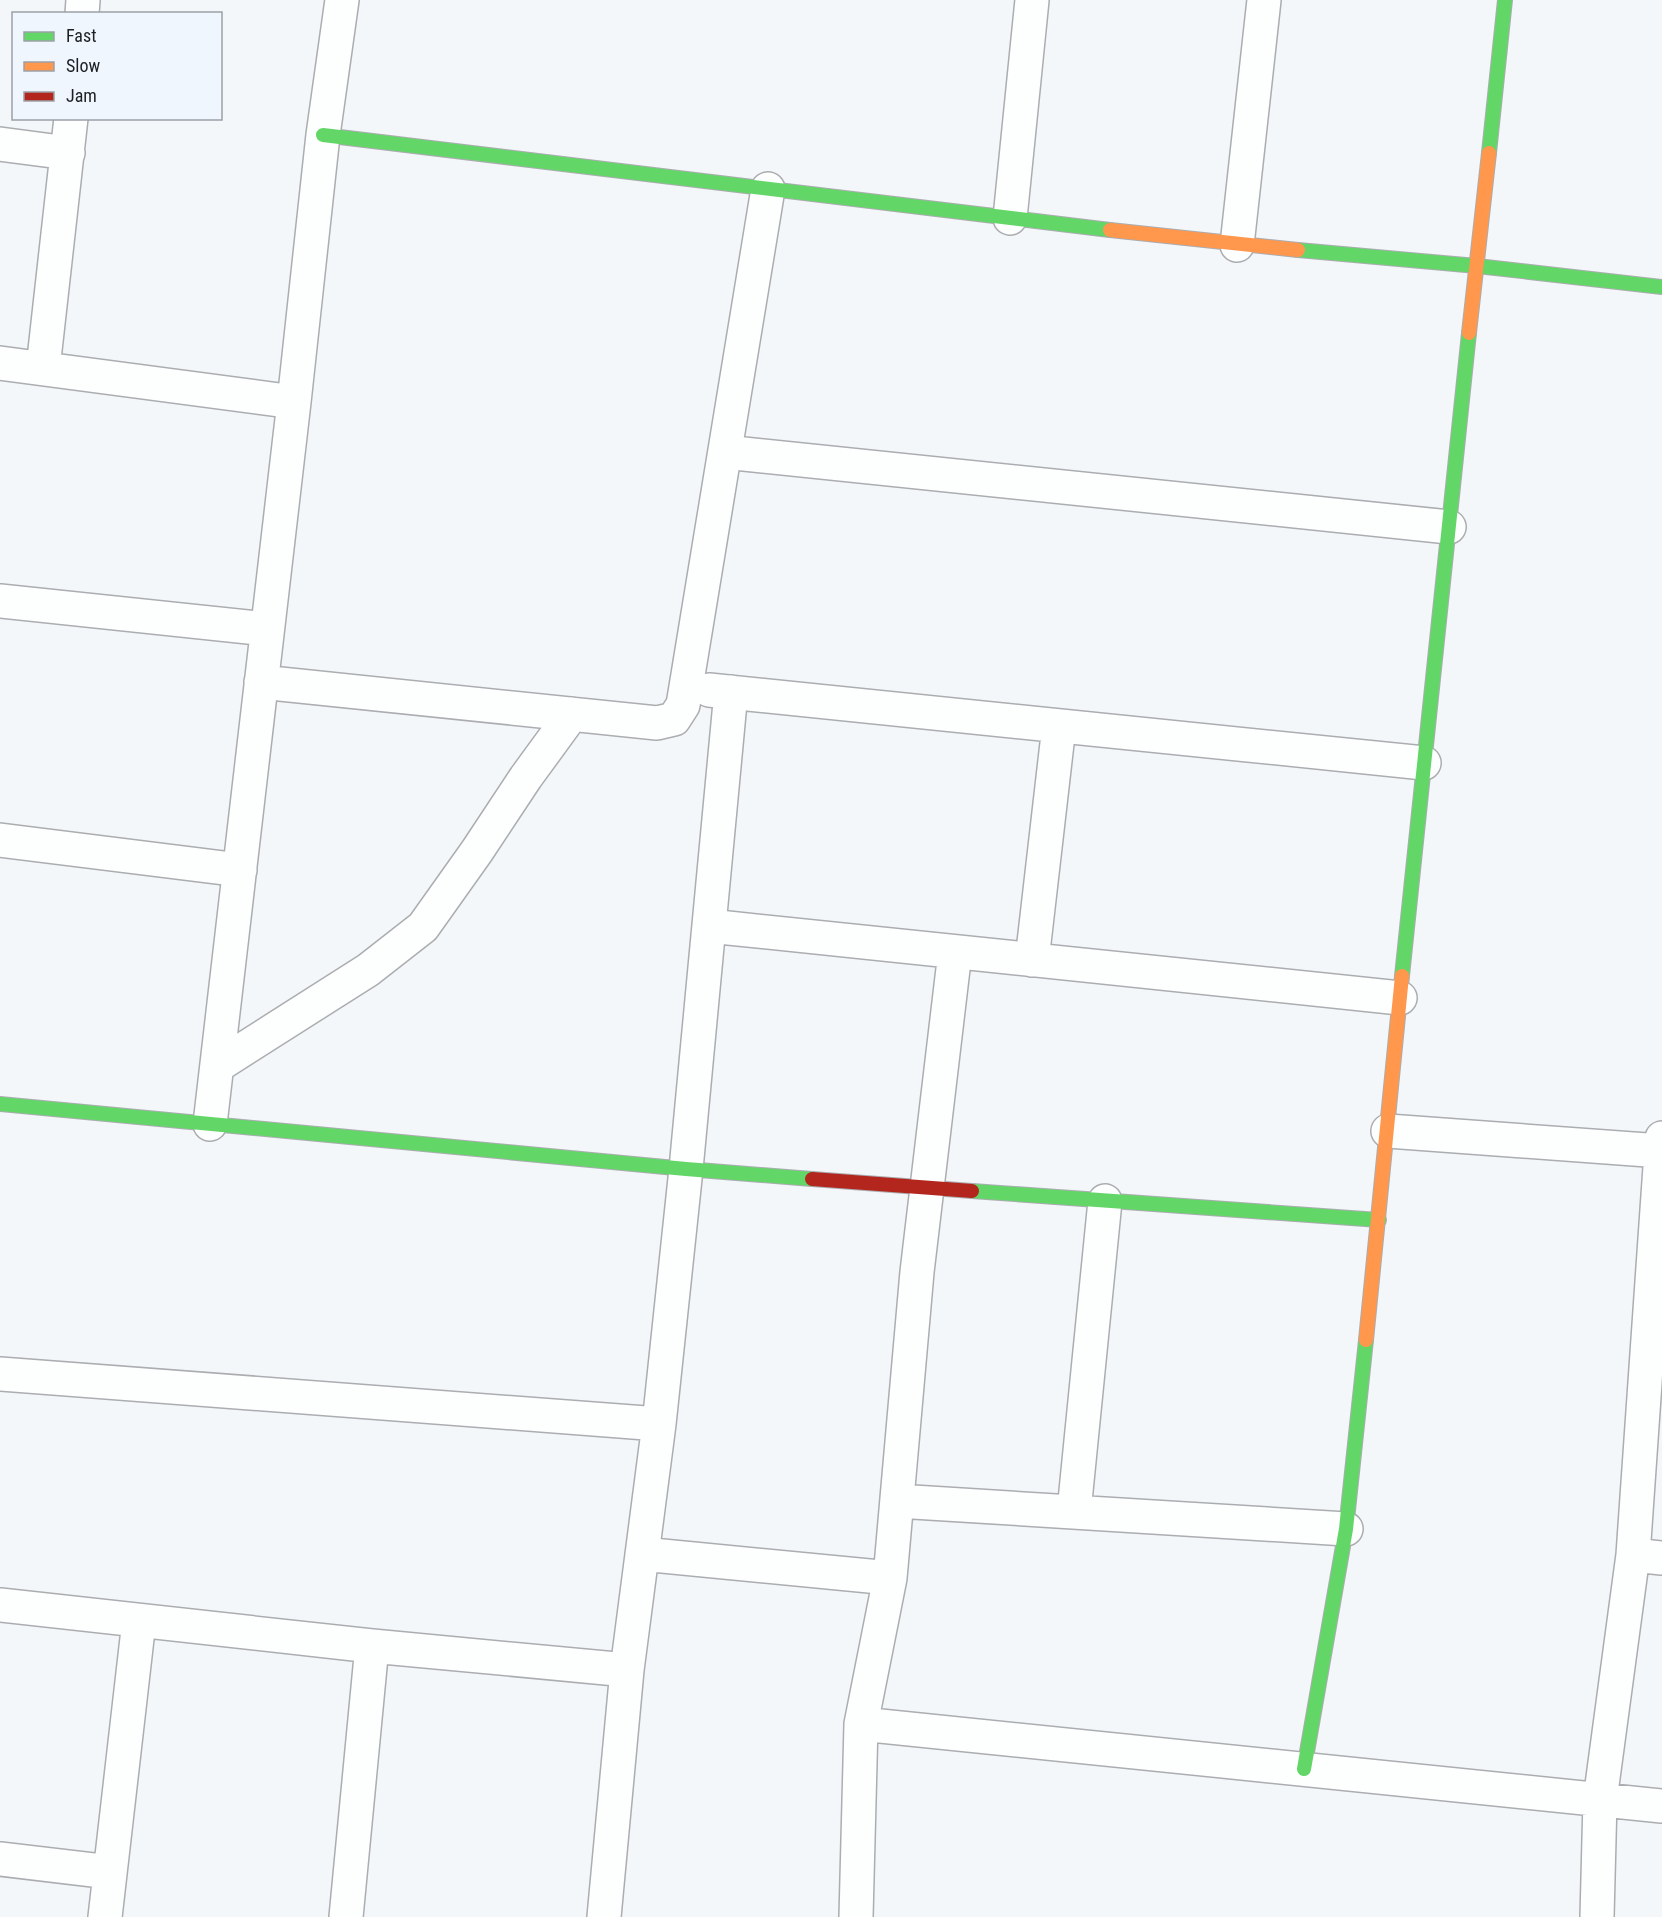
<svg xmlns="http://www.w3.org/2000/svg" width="1662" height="1917" font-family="'Roboto Condensed',sans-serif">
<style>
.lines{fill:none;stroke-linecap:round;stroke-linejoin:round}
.street-casing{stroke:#abadb0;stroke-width:36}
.fast-casing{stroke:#abadb0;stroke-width:16}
.slow-casing{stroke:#abadb0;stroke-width:16}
.jam-casing{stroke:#abadb0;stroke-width:16}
.street{stroke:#fdfefe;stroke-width:33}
.fast{stroke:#63d668;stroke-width:14}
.slow{stroke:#ff974d;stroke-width:14}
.jam{stroke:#b3261e;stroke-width:14}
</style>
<rect width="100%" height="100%" fill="#f4f7fa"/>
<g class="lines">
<defs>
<path id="street" d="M82,14L83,0
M0,144L68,153
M1010,218L1032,0
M1237,245L1264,0
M0,363L294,402
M43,368L71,118
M725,452L1449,527
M0,601L267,629
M261,682L657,723L674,719L683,705L686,687L768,189
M709,690L1424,763
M0,840L240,870
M709,926L1400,998
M1032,960L1059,726
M217,1066L368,970L423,927L477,851L526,777L572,714
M210,1124L294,402L323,135L342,0
M1388,1131L1661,1151
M0,1374L659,1424
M897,1501L1346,1529
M1074,1511L1105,1201
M642,1554L890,1578
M1633,1555L1662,1558
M0,1605L372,1646L627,1670
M861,1724L1662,1806
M0,1859L110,1872
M105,1917L139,1621
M346,1917L372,1646
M604,1917L627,1670L659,1424L686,1169L731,692
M856,1917L861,1724L890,1578L917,1272L955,952
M1597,1917L1600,1800L1633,1555L1662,1138"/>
<path id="fast" d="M323,135L1110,230
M1489,153L1505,0
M1298,250L1477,266L1662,287
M1402,976L1469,333
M0,1104L686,1169L812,1179
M972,1191L1379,1220
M1304,1769L1346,1529L1366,1340"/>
<path id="slow" d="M1110,230L1298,250
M1469,333L1489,153
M1366,1340L1402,976"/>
<path id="jam" d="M812,1179L972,1191"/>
</defs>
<use href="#street" class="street-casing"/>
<use href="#fast" class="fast-casing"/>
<use href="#slow" class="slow-casing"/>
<use href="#jam" class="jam-casing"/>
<use href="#street" class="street"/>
<use href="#fast" class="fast"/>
<use href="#slow" class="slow"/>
<use href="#jam" class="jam"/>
</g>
<rect x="12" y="12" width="210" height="108" fill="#f0f6fe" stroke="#9ca0a6" stroke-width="1.5"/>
<rect x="24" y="32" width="30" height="9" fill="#63d668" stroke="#9ca0a6" stroke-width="1.5"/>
<text x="66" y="42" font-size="18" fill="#1d1f23">Fast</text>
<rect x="24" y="62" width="30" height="9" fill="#ff974d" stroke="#9ca0a6" stroke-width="1.5"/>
<text x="66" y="72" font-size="18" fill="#1d1f23">Slow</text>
<rect x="24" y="92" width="30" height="9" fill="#b3261e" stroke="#9ca0a6" stroke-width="1.5"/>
<text x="66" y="102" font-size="18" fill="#1d1f23">Jam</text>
</svg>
